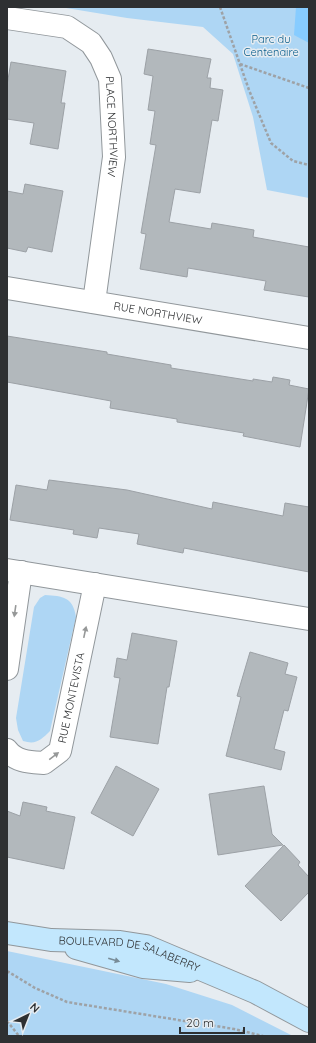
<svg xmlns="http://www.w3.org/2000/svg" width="316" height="1043" font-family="Quicksand,sans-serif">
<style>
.green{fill:#aed6f4}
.water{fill:#87ccff}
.building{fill:#b2b8bc;stroke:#9ca1a6}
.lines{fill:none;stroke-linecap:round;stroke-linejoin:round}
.street-casing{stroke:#91979b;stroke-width:24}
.secondary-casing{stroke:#91979b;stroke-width:24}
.path{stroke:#9ea2a6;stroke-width:2.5;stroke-dasharray:3 2;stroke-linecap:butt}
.street{stroke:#fff;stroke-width:22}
.secondary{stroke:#c2e7fd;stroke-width:22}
.oneway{fill:#969898}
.oneway2{fill:#788c98}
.labels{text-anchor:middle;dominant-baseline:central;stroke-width:3;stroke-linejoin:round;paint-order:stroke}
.park-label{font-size:11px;fill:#085d8c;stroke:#e6ecf1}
.street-label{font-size:11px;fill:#2e3032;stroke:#e6ecf1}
</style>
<rect width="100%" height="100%" fill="#e6ecf1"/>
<path class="green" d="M60,7H309V198L267,190L253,117L233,54L203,27L127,18Z
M45,595C63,596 73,597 76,617L50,731C41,740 36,745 23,741L18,730L16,718L34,607L40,598Z
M7,951L166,984L232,1005L293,1036H7Z"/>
<path class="water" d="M296,7H309V43L294,35Z"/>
<path class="building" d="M148,49L211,59L207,78H211L210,88L223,90L218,121L212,120L200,193L175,189L169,222L211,229L212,223L254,230L253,237L309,247V297L264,290L266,281L188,268L187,277L140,269L146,234L141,233L156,145L150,144L155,111L148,110L153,76L144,74Z
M11,62L66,71L61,103H65L58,149L30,144L34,123L7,119V85Z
M25,184L63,191L52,252L28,247L26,252L7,248V191L23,194Z
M7,336L107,352V354L171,365V368L253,381V379L272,382L273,377L290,380L289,385L309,389L300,447L243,436L244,433L177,422V419L110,408L111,401L7,382Z
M49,480L127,490L212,509L213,502L283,516L285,503L309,507V572L184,548L183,553L137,544L139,534L99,528L97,538L73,534L74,530L10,520L16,485L47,490Z
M132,633L177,641L169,687H167L158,744L110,737L120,678L114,677L117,658L127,660Z
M250,652L288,663L285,674L297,677L288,711L284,710L274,749L285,752L281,770L226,756L241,697L237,696Z
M116,766L159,789L133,836L91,813Z
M264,786L272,834L283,845L218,855L209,794Z
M23,802L47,807L46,811L75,817L64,869L7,857V811L20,816Z
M284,845L300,862L298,865L309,877V892L281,921L245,886Z"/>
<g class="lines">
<defs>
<g id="street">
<path id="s1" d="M7,18L67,27L91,43L101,58L110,79L114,157L94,302"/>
<path id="s2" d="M7,288L309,338"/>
<path d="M7,570L309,619"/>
<path d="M7,669L21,572"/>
<path id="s3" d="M7,750C16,762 30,762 44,763L60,751L95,584"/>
</g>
<g id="secondary">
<path id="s4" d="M7,933L51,940L120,942L146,946L255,992L309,1021"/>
<path d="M76,948L143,967L190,971"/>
</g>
</defs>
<use href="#street" class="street-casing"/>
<use href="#secondary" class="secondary-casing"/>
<path class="path" d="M220,7L249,90L271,143L293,161L309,165
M240,64L309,88
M7,971L35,988L67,1002L234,1029L263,1036
M7,1021L19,1036"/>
<use href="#street" class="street"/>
<use href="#secondary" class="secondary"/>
</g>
<defs><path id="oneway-solid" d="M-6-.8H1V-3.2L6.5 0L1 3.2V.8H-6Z"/></defs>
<g class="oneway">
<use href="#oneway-solid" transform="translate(15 611) rotate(98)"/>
<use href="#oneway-solid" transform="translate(85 632) rotate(-78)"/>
<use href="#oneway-solid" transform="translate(54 756) rotate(-37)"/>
</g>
<use class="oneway2" href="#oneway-solid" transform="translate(114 960) rotate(16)"/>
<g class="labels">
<g class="park-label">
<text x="271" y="39">Parc du<tspan x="271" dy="13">Centenaire</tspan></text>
</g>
<g class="street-label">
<text stroke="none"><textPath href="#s1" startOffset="178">PLACE NORTHVIEW</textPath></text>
<text stroke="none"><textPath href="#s2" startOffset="153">RUE NORTHVIEW</textPath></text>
<text stroke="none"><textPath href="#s3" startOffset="115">RUE MONTEVISTA</textPath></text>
<text stroke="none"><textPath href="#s4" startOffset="125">BOULEVARD DE SALABERRY</textPath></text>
</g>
</g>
<rect width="316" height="1043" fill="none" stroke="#2e3032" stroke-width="16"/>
<g transform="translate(28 1015) rotate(43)" stroke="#e6ecf1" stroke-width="3" paint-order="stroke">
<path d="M0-3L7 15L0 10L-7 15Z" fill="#2e3032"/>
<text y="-6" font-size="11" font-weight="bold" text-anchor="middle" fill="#2e3032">N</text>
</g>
<path d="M180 1027v6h64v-6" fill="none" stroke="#2e3032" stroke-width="2"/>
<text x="186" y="1027" font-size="12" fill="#2e3032" stroke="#e6ecf1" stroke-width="3" paint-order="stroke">20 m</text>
</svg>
